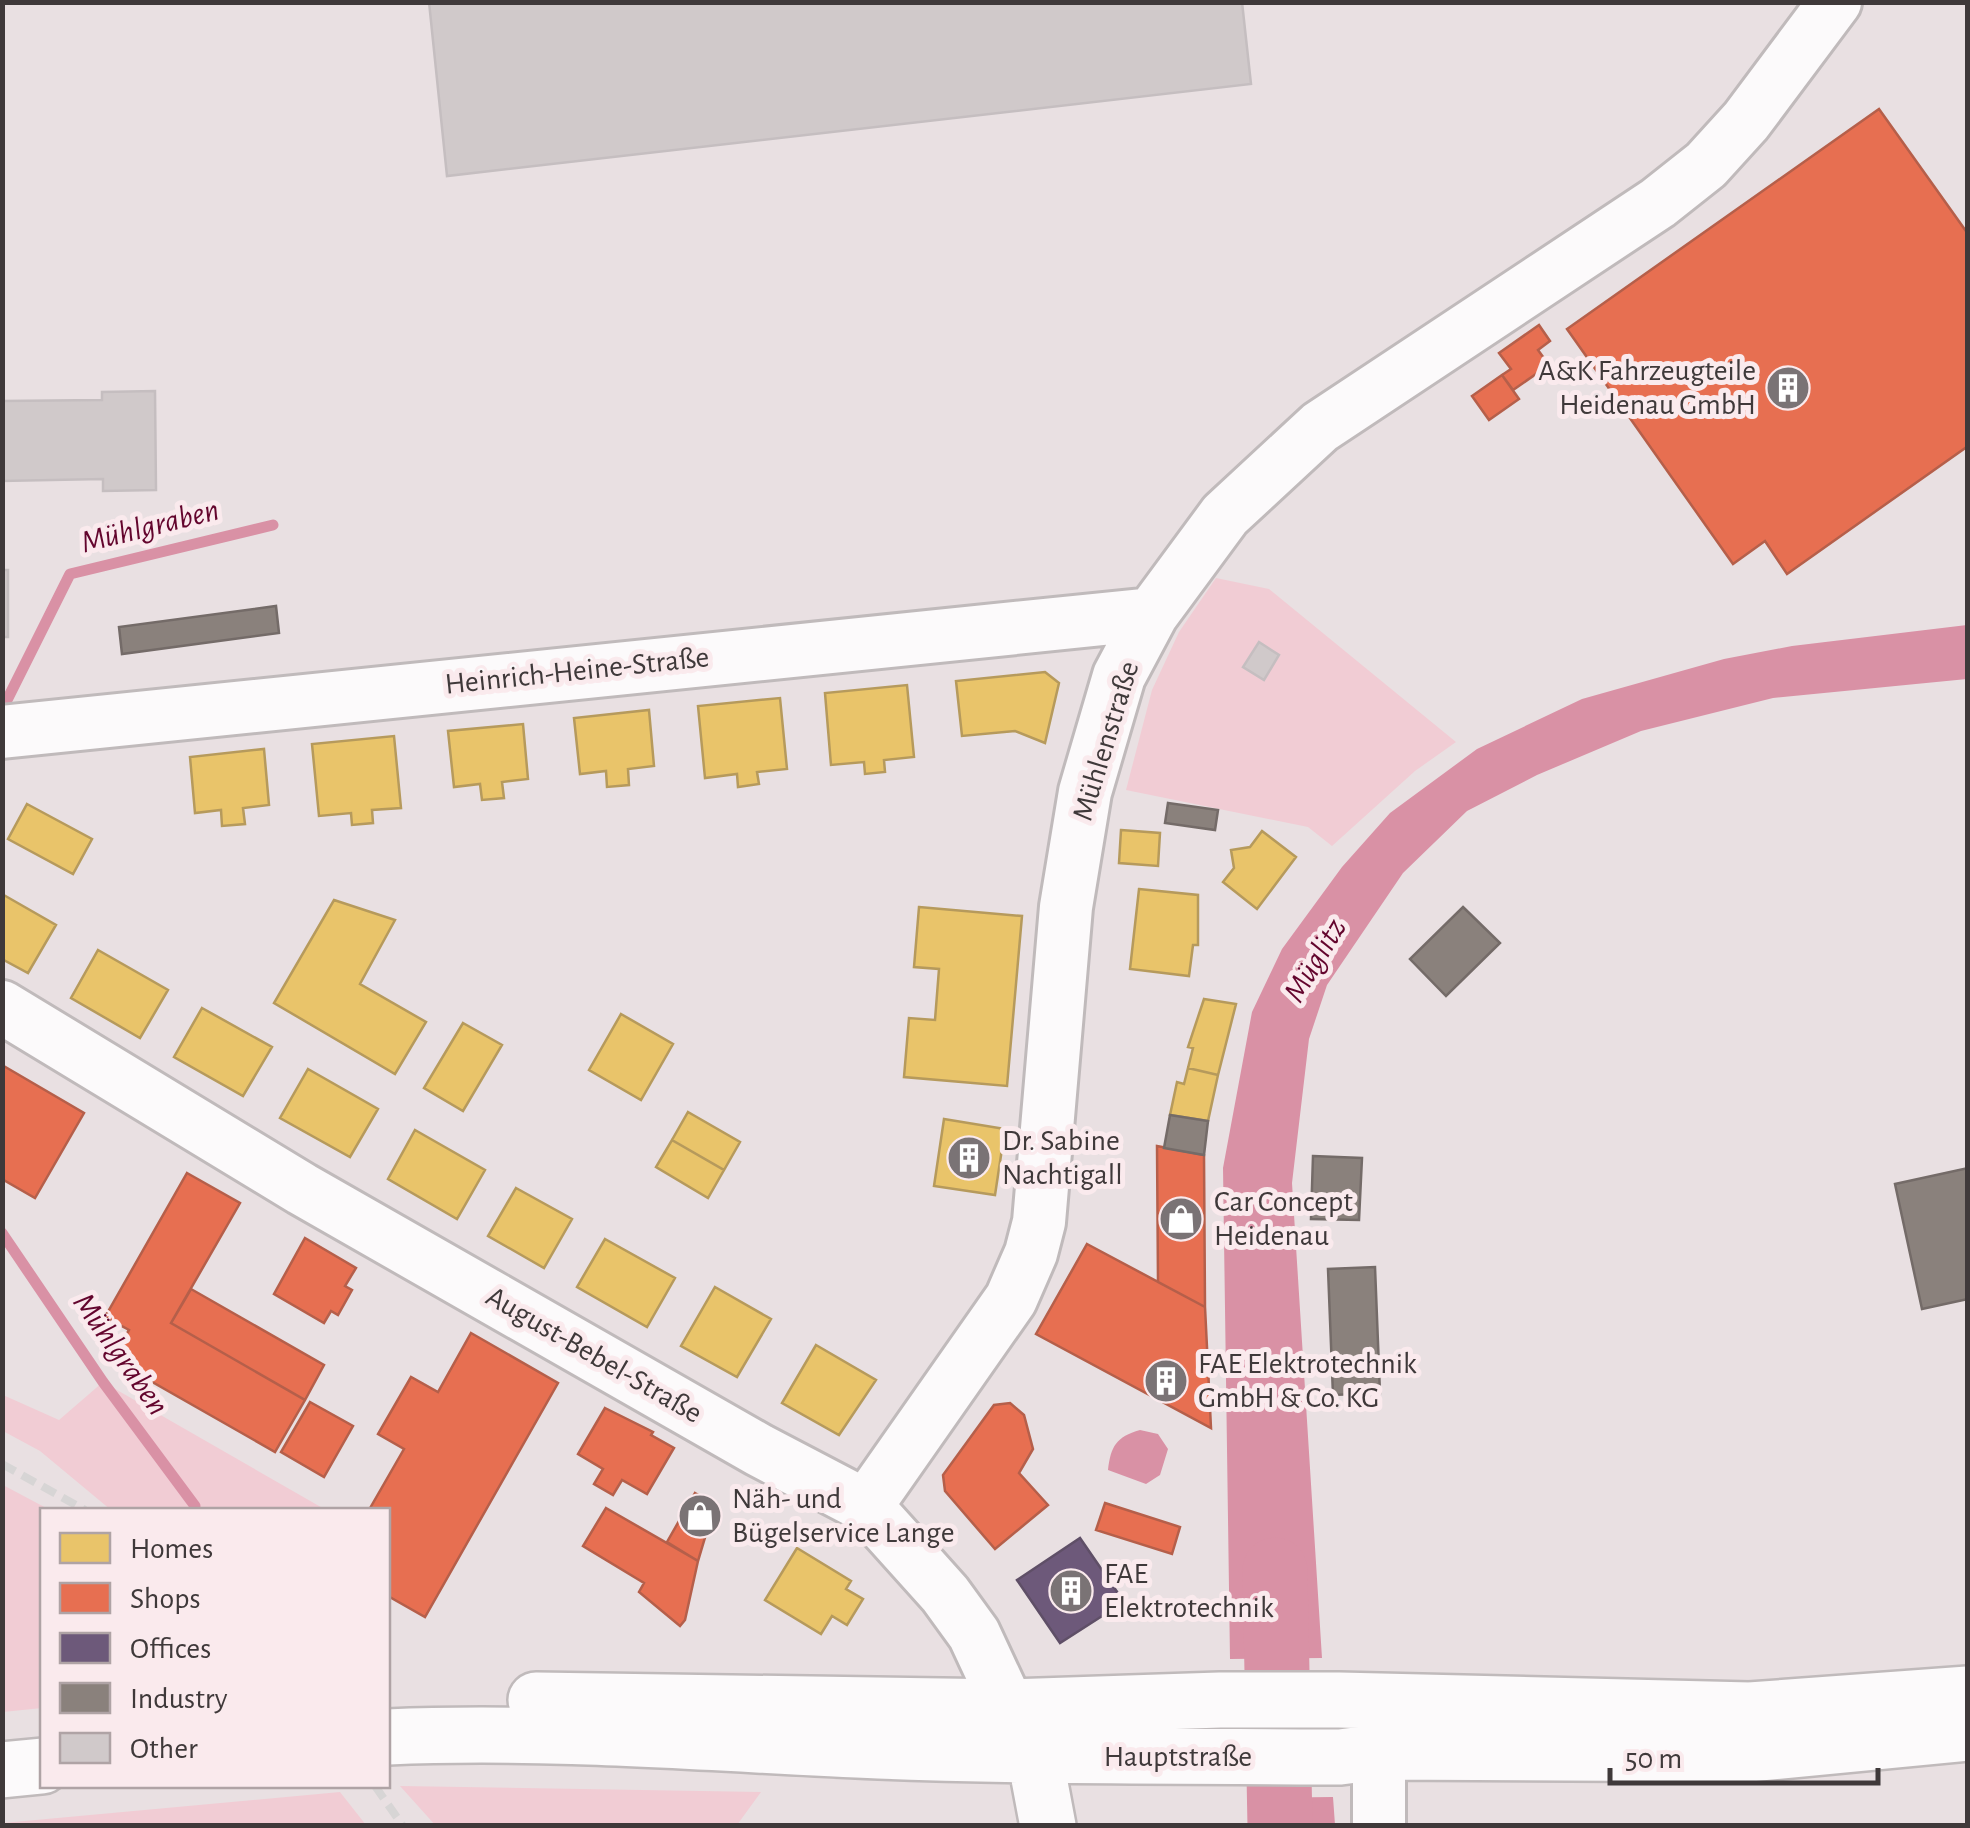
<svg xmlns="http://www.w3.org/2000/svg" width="1970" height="1828" font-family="'Alegreya Sans',sans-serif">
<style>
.green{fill:#f1ccd4}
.water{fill:#d991a5}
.homes{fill:#e9c46a;stroke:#b69a5c;stroke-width:2.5}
.shops{fill:#e76f51;stroke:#b55f4a;stroke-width:2.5}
.offices{fill:#6d597a;stroke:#5f4f67;stroke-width:2.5}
.industry{fill:#8a817c;stroke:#746b68;stroke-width:2.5}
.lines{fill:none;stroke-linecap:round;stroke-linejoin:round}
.stream{stroke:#d991a5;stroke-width:11}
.river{stroke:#d991a5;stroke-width:65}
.building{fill:#d0c9ca;stroke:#c5bec0;stroke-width:2.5}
.minor-casing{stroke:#c0babb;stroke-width:58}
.major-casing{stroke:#c0babb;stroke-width:60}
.minor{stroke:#fcfafb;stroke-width:52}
.major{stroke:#fcfafb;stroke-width:55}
.rail{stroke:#d7d5d5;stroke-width:8;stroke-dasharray:15 8;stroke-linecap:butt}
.labels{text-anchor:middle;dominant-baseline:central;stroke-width:10;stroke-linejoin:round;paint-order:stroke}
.poi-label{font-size:30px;fill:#3f393a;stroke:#faeaed;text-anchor:start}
.street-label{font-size:30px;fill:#3f393a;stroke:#faeaed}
.water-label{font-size:32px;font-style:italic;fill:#63052d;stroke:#faeaed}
</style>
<rect width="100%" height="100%" fill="#e9e0e2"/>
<path class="green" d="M1216,578L1269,589L1456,742L1415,771L1332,846L1308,827L1126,790L1152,690L1179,632Z
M103,1382L326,1510H111L40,1451L3,1431V1395L59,1420Z
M3,1485L50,1510H42V1708L3,1712Z
M400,1786L761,1792L737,1825L436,1826Z
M340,1792L366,1825H3V1823Z"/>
<path class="water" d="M1967,625V679L1773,698L1641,731L1537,775L1467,811L1403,873L1327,985L1309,1039L1292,1183L1322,1658L1230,1659L1223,1168L1252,1012L1282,949L1342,867L1390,813L1477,749L1582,699L1724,659L1792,646Z
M1140,1430L1158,1434L1168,1449L1160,1475L1146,1484L1108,1470C1111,1446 1116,1437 1140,1430Z
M1333,1797L1335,1825H1250L1247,1798Z"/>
<path class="homes" d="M1045,672L1059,683L1045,743L1015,731L962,736L956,681Z
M907,685L914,757L884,760L885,772L865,774L864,762L831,765L825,693Z
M780,698L787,769L757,772L759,784L738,787L737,774L705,778L698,706Z
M649,710L654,766L628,769L629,785L607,787L606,771L580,774L574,718Z
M523,724L528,779L502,782L504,798L482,800L480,784L454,787L448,731Z
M394,736L401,808L372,810L373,823L352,825L351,813L319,816L312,744Z
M264,749L269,805L243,808L245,824L222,826L221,810L195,813L190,757Z
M27,804L92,839L73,874L8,839Z
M1121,830L1160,833L1158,866L1119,863Z
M1262,831L1296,857L1257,909L1223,882L1234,868L1231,850L1250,847Z
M1139,889L1198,895V945H1193L1189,976L1130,969Z
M2,894L56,925L28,973L2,959Z
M334,900L395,920L360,984L426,1022L395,1074L274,1003Z
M919,907L1022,916L1007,1086L904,1077L909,1018L935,1020L939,969L914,967Z
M98,950L168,990L140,1038L71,998Z
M1204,999L1236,1004L1218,1075L1188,1068L1193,1048L1188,1047Z
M202,1008L272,1047L243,1096L174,1057Z
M621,1014L673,1044L641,1100L589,1070Z
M463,1023L502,1045L463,1111L424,1088Z
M1188,1068L1218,1075L1208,1121L1170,1115L1177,1082L1184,1084Z
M308,1069L378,1109L350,1157L280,1118Z
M688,1112L740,1142L724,1170L672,1140Z
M944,1119L1005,1129L995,1195L934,1186Z
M415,1130L485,1170L457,1219L388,1179Z
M672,1140L724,1170L708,1198L656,1167Z
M516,1188L572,1219L544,1268L488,1236Z
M605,1239L675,1278L647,1327L577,1287Z
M715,1287L771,1319L737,1377L681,1346Z
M816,1345L876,1380L839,1435L782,1403Z
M797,1548L851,1581L846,1589L863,1599L847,1625L832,1616L821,1634L765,1600Z"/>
<path class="shops" d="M1879,109L1968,234V446L1787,574L1765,541L1733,564L1567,329Z
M1539,325L1550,341L1538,350L1549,365L1513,390L1502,375L1511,369L1499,353Z
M1502,375L1519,399L1489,420L1472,396Z
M2,1065L84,1113L35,1198L2,1179Z
M1157,1146L1204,1155L1205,1307L1158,1282Z
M187,1173L240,1203L171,1323L305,1400L275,1452L112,1359L129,1330L105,1317Z
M305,1238L356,1268L345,1286L352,1290L338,1315L331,1311L324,1323L274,1294Z
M1087,1244L1205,1307L1211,1428L1036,1334Z
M191,1289L324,1365L305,1400L171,1323Z
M471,1333L558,1383L425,1617L388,1596V1510H369L404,1449L378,1434L411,1377L438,1392Z
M310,1402L353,1426L324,1477L281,1452Z
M1010,1403L1024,1415L1033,1449L1019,1473L1048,1505L995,1549L945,1491L943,1475L994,1405Z
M605,1408L653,1432L651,1435L674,1448L647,1494L622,1480L613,1495L594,1484L603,1469L578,1454Z
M695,1493L715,1504L698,1561L667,1542Z
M1105,1503L1180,1527L1172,1554L1096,1530Z
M606,1508L698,1561L685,1620L680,1626L639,1592L644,1583L583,1546Z"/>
<path class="offices" d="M1080,1538L1124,1602L1060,1643L1017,1580Z"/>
<path class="industry" d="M276,606L279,633L122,654L119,627Z
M1168,803L1218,810L1215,830L1165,823Z
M1463,907L1500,943L1446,996L1410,959Z
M1170,1115L1208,1121L1204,1155L1164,1148Z
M1313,1156L1362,1158L1359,1220L1311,1219Z
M1968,1168V1299L1922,1309L1895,1184Z
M1375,1267L1380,1393L1333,1395L1328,1269Z"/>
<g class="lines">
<path class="stream" d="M2,710L70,574L273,525
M2,1233L103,1382L195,1506"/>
<path class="river" d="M1275,1570L1280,1826"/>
</g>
<path class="building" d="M429,2H1242L1251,84L447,176Z
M155,391L156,490L103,491V479L2,481V401L102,400V392Z
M2,570H8V637H2Z
M1259,642L1279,655L1264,680L1243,667Z"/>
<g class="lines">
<defs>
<path id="minor" d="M2,732L1152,614
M2,1007L302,1189L759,1450L866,1506L945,1594L974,1634L1008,1707
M866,1506L1011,1299L1031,1253L1039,1222L1066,907L1085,792L1119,676L1152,614L1225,515L1320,427L1658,203L1706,165L1746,121L1835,2
M1379,1826V1752"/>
<path id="major" d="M536,1700L1008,1707L1220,1700H1339L1750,1710L1968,1694
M1021,1726L1035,1757L1048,1826
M388,1737C551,1730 716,1744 879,1751C1033,1757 1186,1756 1340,1757L1379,1752L1751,1754L1968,1733
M2,1770L42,1766"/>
</defs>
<use href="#minor" class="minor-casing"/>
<use href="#major" class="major-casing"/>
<use href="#minor" class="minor"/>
<use href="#major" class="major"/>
<path class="rail" d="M2,1464L85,1510
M375,1786L403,1826"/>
</g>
<defs>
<symbol id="building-disc" viewBox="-11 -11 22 22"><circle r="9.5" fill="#7a7375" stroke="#faeaed"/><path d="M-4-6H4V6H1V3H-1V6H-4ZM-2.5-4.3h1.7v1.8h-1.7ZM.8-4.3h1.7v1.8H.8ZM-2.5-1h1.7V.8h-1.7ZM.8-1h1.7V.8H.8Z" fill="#fff"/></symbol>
<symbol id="shop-disc" viewBox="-11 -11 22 22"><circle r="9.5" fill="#7a7375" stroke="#faeaed"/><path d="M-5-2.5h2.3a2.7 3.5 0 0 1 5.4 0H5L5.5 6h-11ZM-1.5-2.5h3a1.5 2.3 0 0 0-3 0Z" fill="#fff"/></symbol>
</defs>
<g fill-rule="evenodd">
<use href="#building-disc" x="1763" y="363" width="50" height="50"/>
<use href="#building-disc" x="944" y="1133" width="50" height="50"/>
<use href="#shop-disc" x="1156" y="1194" width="50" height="50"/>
<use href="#building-disc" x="1141" y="1356" width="50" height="50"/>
<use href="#shop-disc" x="675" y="1491" width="50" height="50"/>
<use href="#building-disc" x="1046" y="1566" width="50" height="50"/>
</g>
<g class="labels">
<g class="poi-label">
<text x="1756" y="371" text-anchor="end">A&amp;K Fahrzeugteile<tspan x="1756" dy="34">Heidenau GmbH</tspan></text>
<text x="1002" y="1141">Dr. Sabine<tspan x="1002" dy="34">Nachtigall</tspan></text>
<text x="1214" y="1202">Car Concept<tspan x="1214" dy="34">Heidenau</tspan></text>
<text x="1198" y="1364">FAE Elektrotechnik<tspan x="1198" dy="34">GmbH &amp; Co. KG</tspan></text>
<text x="732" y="1499">Näh- und<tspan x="732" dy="34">Bügelservice Lange</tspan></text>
<text x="1104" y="1574">FAE<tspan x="1104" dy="34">Elektrotechnik</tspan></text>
</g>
<g class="street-label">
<text transform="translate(577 671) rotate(-6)">Heinrich-Heine-Straße</text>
<text transform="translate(1106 741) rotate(-73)">Mühlenstraße</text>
<text transform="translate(594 1355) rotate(30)">August-Bebel-Straße</text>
<text x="1178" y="1757">Hauptstraße</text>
</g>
<g class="water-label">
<text transform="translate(150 526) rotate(-14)">Mühlgraben</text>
<text transform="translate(1315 960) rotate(-59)">Müglitz</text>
<text transform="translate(121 1354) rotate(55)">Mühlgraben</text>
</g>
</g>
<rect width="1970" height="1828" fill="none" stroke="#3f393a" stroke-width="10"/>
<rect x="40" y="1508" width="350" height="280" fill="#faeaed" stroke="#afa3a5" stroke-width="2.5"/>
<rect x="60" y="1533" width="50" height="30" fill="#e9c46a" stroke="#afa3a5" stroke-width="2.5"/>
<text x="130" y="1558" font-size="30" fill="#3f393a">Homes</text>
<rect x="60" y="1583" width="50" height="30" fill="#e76f51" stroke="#afa3a5" stroke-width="2.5"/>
<text x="130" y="1608" font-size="30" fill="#3f393a">Shops</text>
<rect x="60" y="1633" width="50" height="30" fill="#6d597a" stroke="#afa3a5" stroke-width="2.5"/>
<text x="130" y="1658" font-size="30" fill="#3f393a">Offices</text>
<rect x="60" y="1683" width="50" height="30" fill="#8a817c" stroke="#afa3a5" stroke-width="2.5"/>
<text x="130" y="1708" font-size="30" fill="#3f393a">Industry</text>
<rect x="60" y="1733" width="50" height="30" fill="#d0c9ca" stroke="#afa3a5" stroke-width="2.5"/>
<text x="130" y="1758" font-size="30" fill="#3f393a">Other</text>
<path d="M1610 1768v15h268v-15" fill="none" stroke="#3f393a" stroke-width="5"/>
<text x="1625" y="1768" font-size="30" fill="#3f393a" stroke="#faeaed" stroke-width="8" paint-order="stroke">50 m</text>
</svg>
